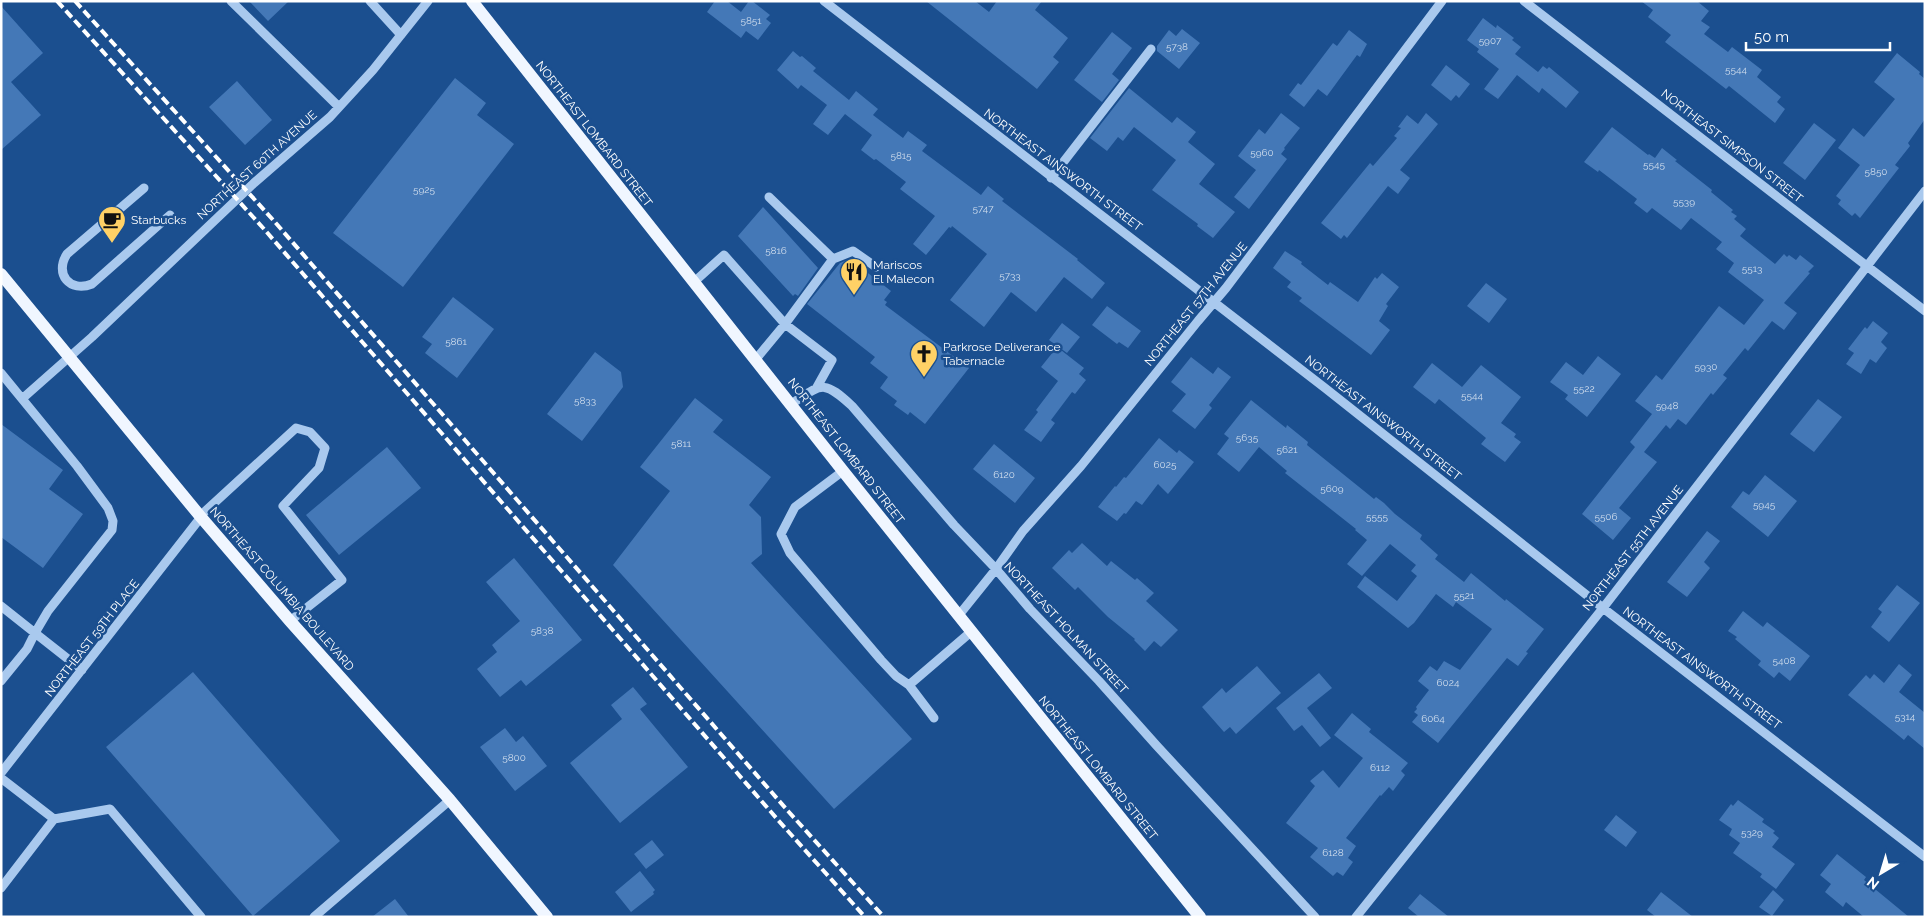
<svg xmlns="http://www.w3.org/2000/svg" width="1926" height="918" font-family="Raleway,sans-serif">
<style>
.building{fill:#4478b7}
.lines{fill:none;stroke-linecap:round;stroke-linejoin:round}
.minor{stroke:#a9c9ee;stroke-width:9}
.major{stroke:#f0f6ff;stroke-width:12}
.rail{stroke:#fff;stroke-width:4;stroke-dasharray:9 4;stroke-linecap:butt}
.labels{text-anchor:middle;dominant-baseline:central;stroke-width:5;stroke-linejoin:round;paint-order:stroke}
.number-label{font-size:10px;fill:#d0dded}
.street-label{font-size:12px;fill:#fff;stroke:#1b4f8f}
.poi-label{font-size:12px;fill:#fff;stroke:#1b4f8f;text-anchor:start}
</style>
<rect width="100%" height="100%" fill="#1b4f8f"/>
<path class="building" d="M249,1H289L268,21Z
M715,1H727L741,12L749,1H752L770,15L766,19L771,23L758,40L746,31L741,38L707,12Z
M926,1H975L989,12L997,1H1042L1035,10L1068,38L1053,57L1059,62L1037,89Z
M1641,1H1697L1709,11L1701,21L1710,27L1704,34L1728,52L1732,47L1762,70L1757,77L1781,97L1777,102L1785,109L1775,123L1729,86L1726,89L1665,42L1671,35L1648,17L1653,10Z
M1,6L43,53L11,82L41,115L1,150Z
M1483,18L1496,28L1497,25L1514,38L1512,40L1521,47L1515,54L1538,72L1543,66L1547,69L1549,67L1579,92L1566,108L1542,88L1539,93L1517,75L1498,99L1484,89L1499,69L1477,52L1479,49L1467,40Z
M1182,29L1200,43L1179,69L1157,51V46L1169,30L1176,36Z
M1349,30L1367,44L1360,57L1357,55L1327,96L1318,89L1304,107L1289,95L1298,83L1301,85L1333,43L1337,46Z
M1112,32L1132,48L1112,74L1119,80L1102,102L1074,80Z
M793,51L800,57L802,56L816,68L813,71L849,100L856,91L878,109L873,115L903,138L908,131L927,145L922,151L981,195L988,186L1004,199L1002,201L1078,259L1077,260L1105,283L1092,299L1064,277L1036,312L1011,292L984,327L950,300L987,254L952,226L951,228L949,227L926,255L913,244L935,216L900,189L906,182L876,159L874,160L861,150L872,135L845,114L828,135L813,124L827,105L801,85L798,89L777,70Z
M1897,53L1920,72L1919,74L1925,79V119L1908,143L1910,146L1895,165L1899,168L1860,218L1855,213L1852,216L1838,204L1841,200L1836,196L1860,165L1838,148L1853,128L1864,137L1895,99L1874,82Z
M1446,65L1470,84L1459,98L1456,95L1451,101L1431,85Z
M455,78L486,103L477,115L514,144L403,287L333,233Z
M237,81L272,120L245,145L209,107Z
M1129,88L1172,123L1177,117L1196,132L1188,142L1215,164L1199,184L1235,212L1213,238L1197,226L1198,224L1152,190L1176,160L1134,127L1123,141L1118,137L1107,151L1090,138Z
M1281,113L1300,128L1284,148L1285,149L1281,154L1287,159L1249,209L1234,197L1256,170L1238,156L1259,129L1265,134Z
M1426,113L1438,124L1400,170L1410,178L1398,194L1388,186L1347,238L1344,235L1341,239L1321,223L1370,163L1373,166L1397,138L1394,136L1401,128L1398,127L1407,115L1418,124Z
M1814,123L1836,140L1805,180L1783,163Z
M1612,127L1648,155L1649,154L1655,158L1662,148L1677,160L1675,161L1712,190L1711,192L1733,210L1731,212L1737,216L1734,219L1746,229L1740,236L1775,264L1784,254L1787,257L1789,255L1796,260L1800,255L1814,266L1808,272L1810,273L1784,303L1797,313L1784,330L1772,321L1748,351L1745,348L1723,375L1727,378L1713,395L1711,393L1686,425L1678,419L1670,429L1666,425L1644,452L1657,462L1619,508L1631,518L1613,540L1582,514L1635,447L1630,442L1652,414L1635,401L1656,375L1662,380L1719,306L1744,325L1764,300L1728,272L1734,263L1716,249L1722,242L1691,218L1681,230L1652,208L1647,213L1634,203L1637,199L1599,170L1598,172L1584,162Z
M763,207L818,268L798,296L795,294L793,296L738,236Z
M1285,251L1302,262L1301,264L1328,285L1330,282L1358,302L1375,277L1377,279L1382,273L1399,287L1386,304L1388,306L1379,321L1390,330L1371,355L1299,301L1302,298L1287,287L1291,282L1273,268Z
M850,259L891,291L884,300L887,302L885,305L969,368L925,424L910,412L908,415L894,405L897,401L880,388L888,377L870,363L875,357L807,304L840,263Z
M1486,283L1507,299L1489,323L1467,306Z
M453,297L494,329L457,378L425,353L432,344L422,337Z
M1107,306L1141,331L1128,348L1119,342L1117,344L1092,325Z
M1873,321L1888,333L1881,342L1887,348L1876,363L1870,359L1861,374L1846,364L1854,353L1848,349L1865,327L1867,329Z
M1062,323L1080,337L1067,353L1049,340Z
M1057,347L1084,368L1079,374L1086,380L1075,394L1072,392L1051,420L1055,423L1041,442L1024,430L1038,412L1036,410L1058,381L1041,367Z
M595,352L621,372L623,387L582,441L547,414Z
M1598,356L1621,374L1587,417L1565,399L1568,395L1550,382L1566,362L1583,375Z
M1191,357L1213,374L1218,367L1231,377L1209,405L1212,408L1195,429L1172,411L1186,394L1171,382Z
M1432,363L1462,387L1481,365L1521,397L1501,423L1516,434L1514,437L1521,442L1505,462L1481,444L1486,438L1439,399L1435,404L1413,387Z
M695,398L723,420L713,432L771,477L749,505L761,517L762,554L751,563L912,739L834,809L613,565L670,491L640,467Z
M1818,399L1842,417L1814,452L1790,434Z
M1251,400L1286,428L1287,425L1308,442L1307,445L1374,499L1376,497L1384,503L1395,514L1422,535L1420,539L1438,555L1435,559L1464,582L1471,573L1505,601L1506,599L1544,629L1526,652L1528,653L1518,666L1507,658L1438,743L1412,722L1418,715L1414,712L1417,709L1416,707L1429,690L1418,681L1430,666L1437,671L1444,661L1460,670L1492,629L1456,602L1453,607L1436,594L1414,623L1408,628L1357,587L1365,576L1397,601L1417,576L1411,571L1416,565L1390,544L1362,576L1347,564L1367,540L1355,530L1356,529L1285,473L1287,471L1259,447L1239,472L1217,454L1229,438L1224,434Z
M1,424L63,470L49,489L83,514L43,568L1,537Z
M1159,438L1177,453L1179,450L1194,462L1168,494L1158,484L1142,505L1136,501L1126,514L1124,513L1117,521L1098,507L1115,486L1116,487L1124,477L1126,478Z
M994,444L1035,478L1015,503L973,469Z
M387,447L421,488L339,555L306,515Z
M1765,475L1797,501L1768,537L1731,507L1743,491L1749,495Z
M1707,531L1720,541L1704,562L1710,568L1687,597L1667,582Z
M1082,543L1107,566L1111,561L1135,580L1137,578L1154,593L1146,601L1178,630L1161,647L1154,641L1145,651L1134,640L1135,639L1108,617L1078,587L1075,590L1052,568L1069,550L1072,553Z
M514,558L582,640L526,686L521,680L500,697L477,669L497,652L492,645L520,621L486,582Z
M1897,585L1920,603L1889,642L1871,627L1882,612L1878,609Z
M1743,611L1763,627L1767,622L1810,656L1790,681L1779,672L1774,678L1758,665L1761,661L1735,639L1737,637L1728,631Z
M1899,664L1912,675L1899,692L1925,713V749L1908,735L1904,740L1848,695L1866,675L1870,679L1874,674L1884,683Z
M1257,666L1281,693L1236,734L1230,727L1224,732L1202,707L1222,688L1226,693Z
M193,672L340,841L253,916L106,747Z
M1319,673L1332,688L1307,708L1331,738L1320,747L1302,725L1294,731L1276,708Z
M633,687L647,704L640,709L688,767L620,823L570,763L622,719L611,705Z
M1352,713L1371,729L1369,732L1408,763L1401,771L1405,775L1393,791L1389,787L1381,796L1380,795L1346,838L1356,846L1348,858L1353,862L1343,876L1337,872L1333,876L1310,857L1318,848L1286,823L1315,786L1310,781L1323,770L1339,788L1363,758L1334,735Z
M505,728L516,742L523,736L547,766L515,791L480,747Z
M1738,800L1764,819L1762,822L1775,831L1773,833L1779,838L1772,847L1795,864L1776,889L1760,877L1762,874L1733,853L1740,843L1729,835L1732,829L1719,820L1731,804L1733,806Z
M1616,815L1637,832L1626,847L1604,830Z
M652,840L664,855L646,869L634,854Z
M1837,854L1866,877L1864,880L1909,917H1864L1846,902L1843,907L1825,892L1831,884L1820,875Z
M640,871L655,890L653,892L654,894L631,912L615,892Z
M1773,890L1784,900L1772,916L1759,907Z
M1661,892L1693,917H1656L1647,910Z
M1420,894L1449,917H1419L1408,908Z
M395,899L409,917H372Z"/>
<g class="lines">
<path class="minor" d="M231,1L339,107
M370,1L401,35
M824,1L1325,388L1603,608L1925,857
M1524,1L1925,311
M1051,178L1151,49
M144,188L67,254C54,274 70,293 92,284L170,215
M833,259L853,251L876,267
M694,282L724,255L785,324L832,360L817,387
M756,359L785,324L833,259L769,197
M1,373L77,466L108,508L113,521L112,530L48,611L35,633L82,670
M23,398L92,337L254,183L330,117L373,70L428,1
M791,404C822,384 823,379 852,406L954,525L996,569L1030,609L1099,681L1157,746L1315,917
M843,471L795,507L781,534L790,553L881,660L896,676L909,685L972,631
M200,516L296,428L310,432L325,448L319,468L283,506L342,580L290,621
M1,606L35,633L27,649L1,681
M959,615L996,569L1023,531L1081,466L1198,321L1226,288L1442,1
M909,685L934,718
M1,773L201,517
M1,778L54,819L110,809L201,917
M1,888L54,819
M314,917L450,800
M1356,917L1603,608L1925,191"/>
<path class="major" d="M472,1L843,471L1200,917
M1,274L200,516L290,621L450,800L547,917"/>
<path class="rail" d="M57,1L264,229L778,820L865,917
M75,1L274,221L788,811L884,917"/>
</g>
<defs>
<symbol id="cafe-pin" viewBox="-11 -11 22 30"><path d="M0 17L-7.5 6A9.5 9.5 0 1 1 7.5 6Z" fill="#ffd166" stroke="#1b4f8f"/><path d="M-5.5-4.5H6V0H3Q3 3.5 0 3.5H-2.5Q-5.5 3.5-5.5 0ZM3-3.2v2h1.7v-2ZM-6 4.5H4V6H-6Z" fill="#111"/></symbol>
<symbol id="restaurant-pin" viewBox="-11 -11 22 30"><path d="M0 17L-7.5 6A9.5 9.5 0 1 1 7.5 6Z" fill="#ffd166" stroke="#1b4f8f"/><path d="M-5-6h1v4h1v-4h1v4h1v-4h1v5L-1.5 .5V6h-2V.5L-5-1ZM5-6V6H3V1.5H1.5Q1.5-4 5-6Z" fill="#111"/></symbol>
<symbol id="church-pin" viewBox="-11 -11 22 30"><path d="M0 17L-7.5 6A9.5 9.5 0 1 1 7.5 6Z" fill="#ffd166" stroke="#1b4f8f"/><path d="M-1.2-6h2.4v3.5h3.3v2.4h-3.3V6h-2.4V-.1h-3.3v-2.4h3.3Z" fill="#111"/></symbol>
</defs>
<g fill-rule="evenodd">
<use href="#cafe-pin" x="96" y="204" width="32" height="43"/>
<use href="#restaurant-pin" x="838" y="256" width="32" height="43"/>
<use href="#church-pin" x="908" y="338" width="32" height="43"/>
</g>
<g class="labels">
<g class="number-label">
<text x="751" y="20">5851</text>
<text x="1490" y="40">5907</text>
<text x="1177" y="46">5738</text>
<text x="1736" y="69">5544</text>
<text x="1262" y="152">5960</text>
<text x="901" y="155">5815</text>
<text x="1654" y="164">5545</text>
<text x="1876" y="171">5850</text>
<text x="424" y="189">5925</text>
<text x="1684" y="201">5539</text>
<text x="983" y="208">5747</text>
<text x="776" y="250">5816</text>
<text x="1752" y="268">5513</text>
<text x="1010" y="275">5733</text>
<text x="456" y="341">5861</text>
<text x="1706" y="366">5930</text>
<text x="1584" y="388">5522</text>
<text x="1472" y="395">5544</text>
<text x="585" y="400">5833</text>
<text x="1667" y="405">5948</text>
<text x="1247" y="437">5635</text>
<text x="681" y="443">5811</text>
<text x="1287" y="449">5621</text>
<text x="1165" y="464">6025</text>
<text x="1004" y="474">6120</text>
<text x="1332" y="488">5609</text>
<text x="1764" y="504">5945</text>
<text x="1377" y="516">5555</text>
<text x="1606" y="516">5506</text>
<text x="1464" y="595">5521</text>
<text x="542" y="630">5838</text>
<text x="1784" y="660">5408</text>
<text x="1448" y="682">6024</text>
<text x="1905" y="716">5314</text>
<text x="1433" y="718">6064</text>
<text x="514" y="757">5800</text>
<text x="1380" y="767">6112</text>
<text x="1752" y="832">5329</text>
<text x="1333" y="852">6128</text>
</g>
<g class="street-label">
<text transform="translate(594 134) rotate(52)">NORTHEAST LOMBARD STREET</text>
<text transform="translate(1732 146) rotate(38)">NORTHEAST SIMPSON STREET</text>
<text transform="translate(257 165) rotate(-42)">NORTHEAST 60TH AVENUE</text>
<text transform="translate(1063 170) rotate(37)">NORTHEAST AINSWORTH STREET</text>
<text transform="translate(1196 304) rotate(-51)">NORTHEAST 57TH AVENUE</text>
<text transform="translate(1383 418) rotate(38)">NORTHEAST AINSWORTH STREET</text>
<text transform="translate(846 451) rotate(52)">NORTHEAST LOMBARD STREET</text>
<text transform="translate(1633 548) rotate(-52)">NORTHEAST 55TH AVENUE</text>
<text transform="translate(282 589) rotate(49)">NORTHEAST COLUMBIA BOULEVARD</text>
<text transform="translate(1066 628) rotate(47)">NORTHEAST HOLMAN STREET</text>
<text transform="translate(92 638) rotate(-52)">NORTHEAST 59TH PLACE</text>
<text transform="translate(1702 668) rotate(37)">NORTHEAST AINSWORTH STREET</text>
<text transform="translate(1098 768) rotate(51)">NORTHEAST LOMBARD STREET</text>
</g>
<g class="poi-label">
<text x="131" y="220">Starbucks</text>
<text x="873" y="265">Mariscos<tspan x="873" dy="14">El Malecon</tspan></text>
<text x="943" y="347">Parkrose Deliverance<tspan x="943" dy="14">Tabernacle</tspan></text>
</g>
</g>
<rect width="1926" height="918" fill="none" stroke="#ffffff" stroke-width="5"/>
<g transform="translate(1881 873) rotate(218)" stroke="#1b4f8f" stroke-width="4" paint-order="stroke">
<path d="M0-4L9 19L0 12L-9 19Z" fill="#ffffff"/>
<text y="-8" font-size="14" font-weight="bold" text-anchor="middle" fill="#ffffff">N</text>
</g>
<path d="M1746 42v8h144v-8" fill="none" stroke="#ffffff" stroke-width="2.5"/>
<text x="1754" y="42" font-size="15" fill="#ffffff" stroke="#1b4f8f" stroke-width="4" paint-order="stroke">50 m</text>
</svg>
